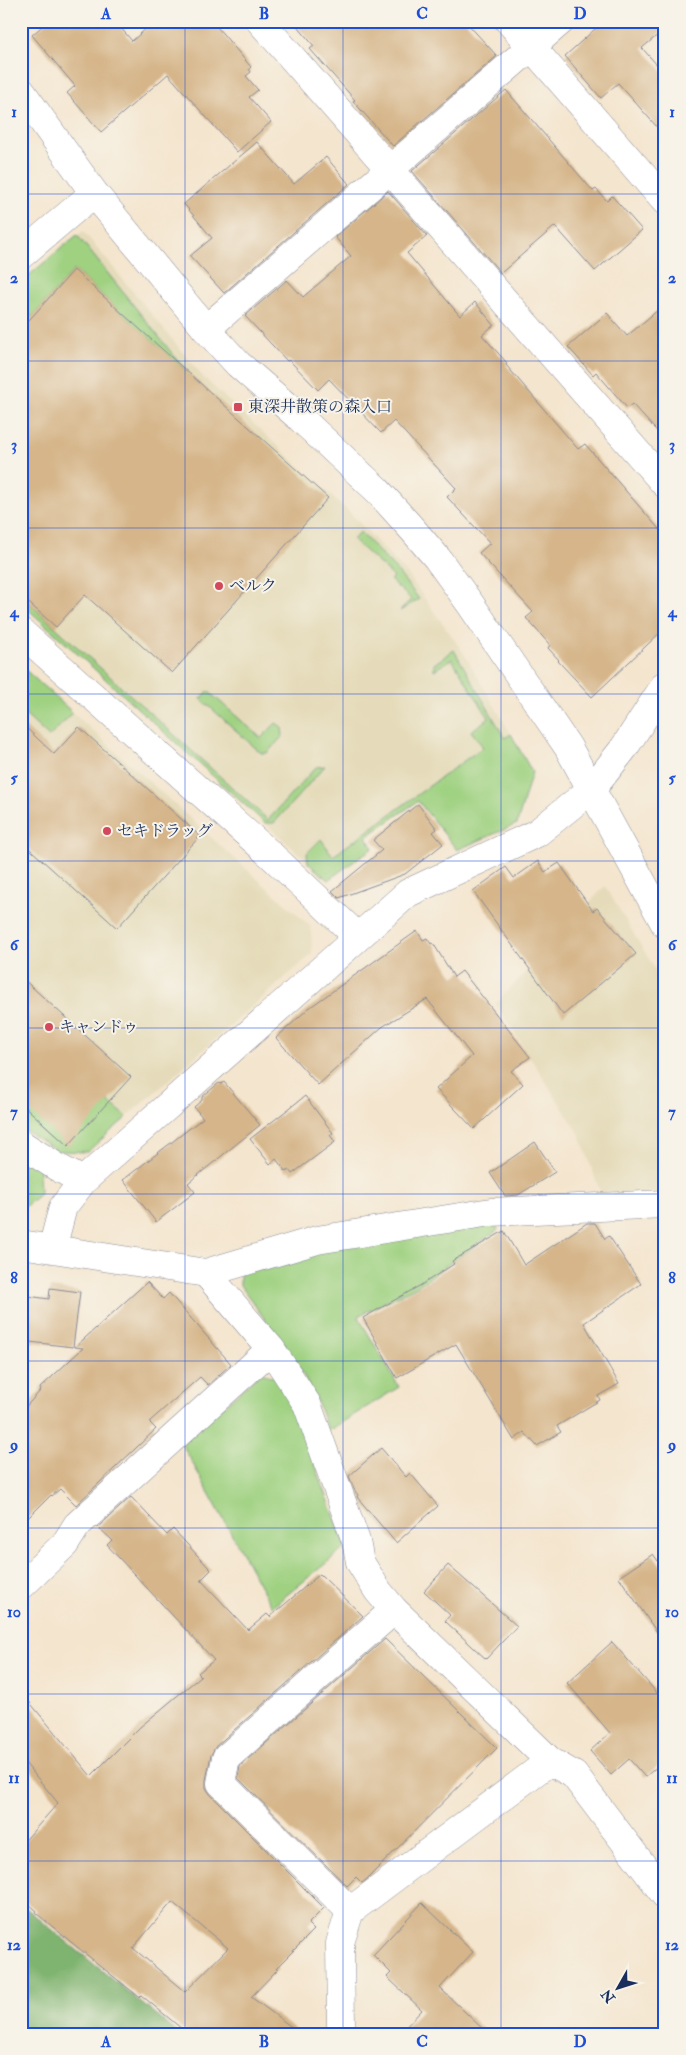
<svg xmlns="http://www.w3.org/2000/svg" width="686" height="2055" font-family="'IM FELL Double Pica','Noto Serif JP',serif">
<style>
.built{fill:#e5dbba}
.green{fill:#9fd181;stroke:#5d8070}
.forest{fill:#7fb36f;stroke:#4d7166}
.building{fill:#d5b589;fill-rule:evenodd}
.lines{fill:none;stroke-linecap:round;stroke-linejoin:round}
.minor-casing{stroke:#888a96;stroke-width:29}
.tertiary-casing{stroke:#888a96;stroke-width:29}
.minor{stroke:#fff;stroke-width:28}
.tertiary{stroke:#fff;stroke-width:28}
.grid{fill:none;stroke:#1d4ed8;stroke-width:1;stroke-opacity:0.55}
.poi-dot{fill:#d1495b;stroke:#f7f3e8;stroke-width:2}
.labels{text-anchor:middle;dominant-baseline:central;stroke-width:4;stroke-linejoin:round;paint-order:stroke}
.poi-label{font-size:16px;fill:#1b2f5e;stroke:#f7f3e8;text-anchor:start}
.neatline{fill:none;stroke:#1d4ed8;stroke-width:2}
.grid-label{font-size:16px;text-anchor:middle;font-weight:bold;fill:#1d4ed8}
</style>
<rect width="100%" height="100%" fill="#f7f3e8"/>
<filter id="ink" filterUnits="userSpaceOnUse"><feTurbulence type="fractalNoise" baseFrequency=".02" numOctaves="2"/><feDisplacementMap in="SourceGraphic" scale="10" xChannelSelector="R" yChannelSelector="G"/><feConvolveMatrix kernelMatrix="1 2 1 2 8 2 1 2 1" color-interpolation-filters="sRGB"/></filter>
<filter id="wash" filterUnits="userSpaceOnUse"><feTurbulence type="fractalNoise" baseFrequency=".0096" numOctaves="4" result="noise"/><feDisplacementMap in="SourceGraphic" scale="20" xChannelSelector="R" yChannelSelector="G"/><feGaussianBlur stdDeviation="1.12" result="paint"/><feColorMatrix in="noise" values="0 0 0 0 0 0 0 0 0 0 0 0 0 0 0 0 0 1.4 0 .05"/><feComposite in="paint" operator="in"/></filter>
<g filter="url(#wash)">
<rect width="100%" height="100%" fill="#f4e5ce"/>
<path class="built" d="M83,231L204,378L349,512L406,572L463,652L511,734L366,837L373,848L328,880L21,603V282Z
M21,711L49,737L73,713L311,927L312,954L87,1152L21,1128Z
M605,886L665,986V1191L601,1194L580,1135L496,1004Z"/>
<path class="green" d="M77,235L188,373L74,270L32,317L21,308V282Z
M360,532L397,571L419,599L400,611L411,599L390,580L394,577L353,540Z
M21,596L268,820L316,767L325,766L274,823H265L21,603Z
M454,650L505,738L511,734L532,772L517,824L457,850L418,801L366,837L373,848L328,880L308,863L307,853L321,839L333,856L483,747L471,731L489,718L452,659L434,670V664Z
M21,666L73,713L49,737L21,711Z
M208,691L261,738L276,723L282,727L283,736L267,753H261L201,699Z
M108,1101L127,1117L87,1152L58,1151L21,1128V1103Z
M21,1155L39,1167L40,1194L21,1210Z
M495,1220L498,1230L417,1286L358,1316L399,1387L328,1431L318,1404L298,1365L240,1285V1274L290,1256Z
M260,1373L280,1378L293,1406L346,1547L272,1607L182,1444Z"/>
<path class="forest" d="M21,1904L179,2034H21Z"/>
<g id="blocks">
<path class="building" d="M48,21H115L132,41L155,21H212L251,67L249,69L251,72L246,76L258,90L249,97L271,122L237,152L168,74L101,132L67,93L75,86L32,35Z
M293,21H465L497,56L393,146L353,101L355,100L310,49L314,46Z
M604,21H665V29L642,48L665,74V136L618,83L601,98L565,56Z
M506,90L593,191L596,189L607,201L612,196L642,230L595,271L555,226L501,273L412,171Z
M257,142L294,184L326,157L349,184L224,293L190,256L212,238L184,204Z
M388,191L427,236L407,253L460,316L475,302L494,325L482,335L507,363L506,365L578,449L585,444L665,536V628L592,697L558,661L559,660L548,648L550,645L526,618L533,612L479,553L490,543L447,497L456,488L394,421L381,433L329,379L318,390L289,360L287,361L245,316L287,280L303,297L351,256L335,237Z
M74,270L328,498L172,673L85,595L56,627L21,596V329Z
M665,304V440L632,404L627,408L596,372L593,375L568,347L607,313L627,336Z
M21,723L54,754L79,727L200,836L117,928L21,841Z
M418,804L437,829L433,832L443,844L405,874L339,898L332,891L382,850L373,840Z
M538,861L545,872L559,863L593,911L597,908L636,954L563,1015L473,891L506,867L514,878Z
M417,931L423,940L427,938L431,944L433,943L454,977L462,971L530,1057L511,1071L523,1084L474,1129L436,1089L472,1056L427,999L382,1027L318,1085L276,1038L309,1008Z
M21,977L131,1077L68,1146L21,1103Z
M224,1082L260,1125L188,1183L195,1192L156,1222L123,1180L203,1118L194,1107L202,1100V1097L219,1083L221,1084Z
M305,1096L333,1133L330,1135L335,1142L292,1174L289,1170L286,1172L276,1159L270,1164L250,1139Z
M535,1142L555,1172L518,1195L505,1196L490,1173Z
M587,1223H595L605,1239L609,1236L641,1284L584,1323L619,1384L598,1396L600,1400L557,1426L561,1432L537,1446L524,1432L514,1440L456,1344L397,1378L363,1318L421,1285L454,1264L452,1261L504,1231L524,1265Z
M147,1282L163,1299L169,1293L231,1364L208,1385L200,1377L149,1422L156,1429L76,1505L60,1489L52,1496L51,1495L21,1525V1412L41,1390L40,1388L83,1348L75,1347Z
M50,1288L80,1292L73,1347L21,1341V1295L49,1299Z
M381,1448L406,1477L410,1473L438,1506L396,1543L357,1497L358,1495L355,1491L349,1476Z
M131,1497L167,1535L173,1529L211,1570L201,1580L248,1630L267,1614L270,1617L320,1574L363,1616L216,1746L211,1755L206,1780V1788L210,1794L324,1908L308,1924L314,1930L276,1968L278,1969L251,1997L301,2034H188L141,1995L139,1997L77,1947L36,1913L37,1911L21,1897V1845L58,1803L21,1758V1692L91,1776L140,1727L201,1676L198,1673L214,1660L107,1545L112,1540L98,1527ZM172,1902L228,1948L185,1992L133,1948Z
M653,1554L665,1571V1644L619,1577Z
M448,1565L517,1626L486,1659L445,1621L450,1615L424,1591Z
M385,1639L497,1748L367,1879L362,1883L356,1877L347,1886L238,1778L240,1766Z
M612,1642L665,1702V1760L645,1777L629,1759L611,1775L590,1751L610,1733L567,1683Z
M422,1903L473,1952L440,1988L488,2034H399L422,2010L387,1977L391,1973L373,1955Z"/>
</g>
</g>
<g filter="url(#ink)">
<use href="#blocks" fill-opacity="0" stroke="#888a96" stroke-width="1"/>
<g class="lines">
<defs>
<path id="minor" d="M260,21L665,484
M509,21L665,201
M21,255L94,193
M206,329L561,21
M21,632L272,856L358,937
M21,1144L57,1167L83,1181
M21,1244L206,1273L317,1240L491,1212L665,1204
M52,1249L63,1207L83,1181L408,893L537,833L592,789
M206,1273L271,1349L307,1404L356,1541L360,1562L378,1591L394,1610L550,1761L574,1775L665,1895
M21,1586L65,1544L77,1525L271,1349
M394,1610L226,1758L221,1783L350,1911L550,1761
M339,2034L341,2027L340,1943L350,1911"/>
<path id="tertiary" d="M21,91L94,193L206,329L238,364L299,417L377,490L413,530L437,558L471,605L568,747L665,924
M592,789L624,748L665,685"/>
</defs>
<use href="#minor" class="minor-casing"/>
<use href="#tertiary" class="tertiary-casing"/>
<use href="#minor" class="minor"/>
<use href="#tertiary" class="tertiary"/>
</g>
</g>
<path class="grid" d="M185,21V2034M343,21V2034M501,21V2034M21,194H665M21,361H665M21,528H665M21,694H665M21,861H665M21,1028H665M21,1194H665M21,1361H665M21,1528H665M21,1694H665M21,1861H665"/>
<g class="poi-dot">
<rect x="233" y="402" width="10" height="10" rx="2.5"/>
<circle cx="219" cy="586" r="5"/>
<circle cx="107" cy="831" r="5"/>
<circle cx="49" cy="1027" r="5"/>
</g>
<g class="labels">
<g class="poi-label">
<text x="248" y="407">東深井散策の森入口</text>
<text x="229" y="586">ベルク</text>
<text x="117" y="831">セキドラッグ</text>
<text x="59" y="1027">キャンドゥ</text>
</g>
</g>
<rect width="686" height="2055" fill="none" stroke="#f7f3e8" stroke-width="55"/>
<g transform="translate(618 1988) rotate(231)" stroke="#f7f3e8" stroke-width="4" paint-order="stroke">
<path d="M0-4L9 19L0 12L-9 19Z" fill="#1b2f5e"/>
<text y="-8" font-size="14" font-weight="bold" text-anchor="middle" fill="#1b2f5e">N</text>
</g>
<rect x="28" y="28" width="630" height="2000" class="neatline"/>
<g class="grid-label">
<text x="106" y="19">A</text>
<text x="264" y="19">B</text>
<text x="422" y="19">C</text>
<text x="580" y="19">D</text>
<text x="14" y="117">1</text>
<text x="672" y="117">1</text>
<text x="14" y="283">2</text>
<text x="672" y="283">2</text>
<text x="14" y="450">3</text>
<text x="672" y="450">3</text>
<text x="14" y="617">4</text>
<text x="672" y="617">4</text>
<text x="14" y="783">5</text>
<text x="672" y="783">5</text>
<text x="14" y="950">6</text>
<text x="672" y="950">6</text>
<text x="14" y="1117">7</text>
<text x="672" y="1117">7</text>
<text x="14" y="1283">8</text>
<text x="672" y="1283">8</text>
<text x="14" y="1450">9</text>
<text x="672" y="1450">9</text>
<text x="14" y="1617">10</text>
<text x="672" y="1617">10</text>
<text x="14" y="1783">11</text>
<text x="672" y="1783">11</text>
<text x="14" y="1950">12</text>
<text x="672" y="1950">12</text>
<text x="106" y="2047">A</text>
<text x="264" y="2047">B</text>
<text x="422" y="2047">C</text>
<text x="580" y="2047">D</text>
</g>
</svg>
